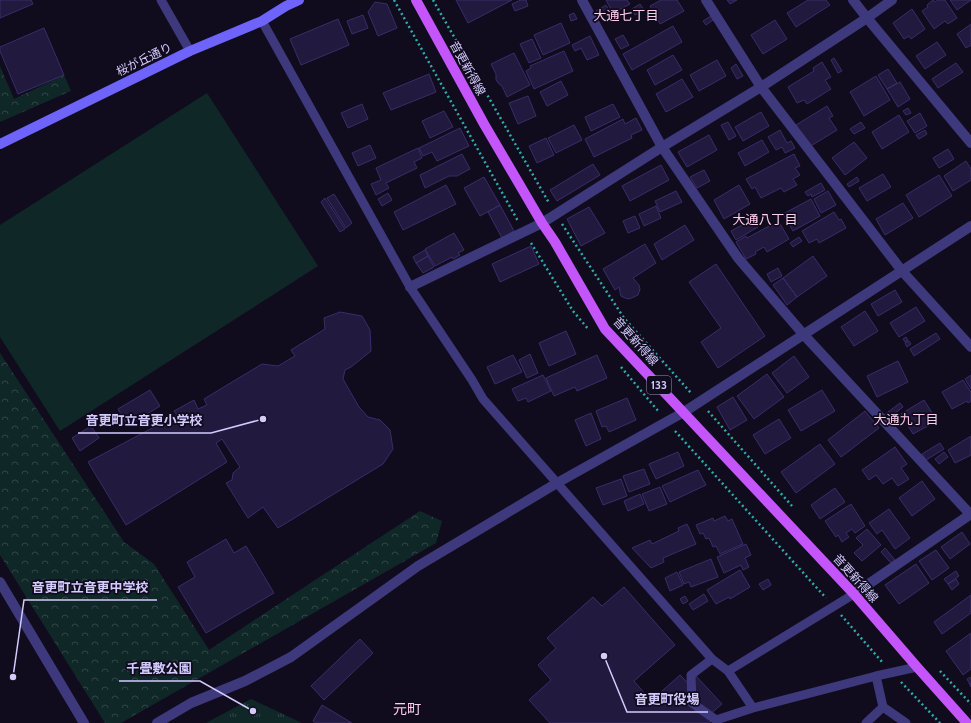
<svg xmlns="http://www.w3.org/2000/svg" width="971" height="723" font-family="Cabin,'Noto Sans JP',sans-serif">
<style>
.grass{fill:url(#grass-tufts)}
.forest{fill:url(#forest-crowns)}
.pitch{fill:#102728}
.building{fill:#22193e;stroke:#3b2c6a}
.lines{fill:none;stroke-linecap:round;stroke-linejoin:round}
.path{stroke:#30acaa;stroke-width:2.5;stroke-dasharray:2 3;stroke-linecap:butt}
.lane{stroke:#3e397c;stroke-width:9}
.street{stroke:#3e397c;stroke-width:10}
.secondary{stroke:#6e64fb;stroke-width:10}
.primary{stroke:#c355fb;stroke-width:10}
.labels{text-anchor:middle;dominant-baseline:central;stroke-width:3.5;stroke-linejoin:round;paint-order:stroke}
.shield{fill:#100c1e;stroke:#9892bb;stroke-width:1}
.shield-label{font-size:11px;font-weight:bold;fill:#d3cbfe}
.street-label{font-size:12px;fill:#d3cbfe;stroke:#100c1e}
.neighbourhood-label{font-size:13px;fill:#fecdea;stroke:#100c1e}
.quarter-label{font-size:14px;fill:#fecdea;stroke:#100c1e}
.leader{fill:none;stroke:#d3cbfe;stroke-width:1.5}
.callout-dot{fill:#d3cbfe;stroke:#100c1e;stroke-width:1.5}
.callout-label{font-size:13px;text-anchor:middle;font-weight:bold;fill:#d3cbfe;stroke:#100c1e;stroke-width:3.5;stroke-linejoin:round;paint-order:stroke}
</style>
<defs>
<pattern id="grass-tufts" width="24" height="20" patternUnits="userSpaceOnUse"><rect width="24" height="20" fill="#102728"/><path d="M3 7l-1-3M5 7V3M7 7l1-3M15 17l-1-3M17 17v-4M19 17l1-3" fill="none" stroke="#324548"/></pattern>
<pattern id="forest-crowns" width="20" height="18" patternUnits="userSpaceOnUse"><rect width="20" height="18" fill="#102728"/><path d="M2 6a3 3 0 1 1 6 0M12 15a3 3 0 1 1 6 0" fill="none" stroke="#324548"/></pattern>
</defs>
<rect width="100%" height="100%" fill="#100c1e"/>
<path class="grass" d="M251,699L302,723H206Z"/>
<path class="forest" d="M0,66L14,99L64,75L71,91L0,122Z
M0,353L124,542L154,564L209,650L420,511L442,521L436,543L121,723H105L0,555Z"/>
<path class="pitch" d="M207,93L318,266L60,431L0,337V225Z"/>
<path class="building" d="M0,0H31L33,4L0,18Z
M456,0H512L468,23Z
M521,0H526L528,6L515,11L512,4Z
M606,0H627L630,4L613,13Z
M661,0H677L684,11L660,24L650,6Z
M727,0H737L730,4Z
M808,0H826L830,5L796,27L787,13Z
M933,0L935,2L938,0H945L957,18L948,24L945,21L934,29L922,11L928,7L927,5Z
M950,0H971L957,10Z
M375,2L387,4L397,28L378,36L368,12Z
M640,4L644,10L635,15L632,9Z
M606,5L610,12L599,17L596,11Z
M912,9L925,29L911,39L909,36L904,39L893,23Z
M574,13L577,19L571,21L569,15Z
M363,15L368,28L352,34L347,21Z
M711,16L713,20L706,25L703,21Z
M338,19L349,45L301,65L290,39Z
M775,20L787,39L763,54L751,35Z
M561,23L570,43L543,55L534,35Z
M971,24V45L966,48L957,34Z
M673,26L682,42L632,70L623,54Z
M44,28L64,75L18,94L0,51V47Z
M623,35L629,45L621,49L615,39Z
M590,36L599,55L587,60L581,48L575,51L572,45Z
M532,39L541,58L529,63L520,44Z
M937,42L946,55L925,69L916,56Z
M564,51L573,71L534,89L526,71L531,68L530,66Z
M514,53L530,85L507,97L502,86L499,84L496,80V74L491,64Z
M673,55L682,70L655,85L647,70Z
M834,58L842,71L838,73L831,60Z
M717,60L726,76L699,91L690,75Z
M822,62L831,77L825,80L831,89L807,104L804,100L797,103L788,87L814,71L813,68Z
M956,63L963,72L938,88L932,79Z
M736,64L743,76L737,79L731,68Z
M888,69L897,83L887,89L878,75Z
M429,74L436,92L391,110L383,93Z
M876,76L890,100L864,116L850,92Z
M682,79L693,97L666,112L656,94Z
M561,81L568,95L547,106L540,92Z
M900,82L910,99L898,107L887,89Z
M528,96L536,116L518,124L509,103Z
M362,104L368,119L348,128L341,113Z
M613,104L620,117L591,131L585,117Z
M827,106L833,116L829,118L837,130L809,147L796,125Z
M908,108L911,113L906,115L903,111Z
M444,111L453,127L430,138L422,121Z
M761,112L769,126L743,141L735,127Z
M920,113L927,126L915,133L907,121Z
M899,115L909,132L882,149L872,132Z
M636,118L642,130L631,135L632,138L594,157L585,139L623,119L625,124Z
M728,122L736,136L729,140L721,125Z
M861,122L865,128L854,134L850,129Z
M574,125L582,140L556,153L548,138Z
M460,128L469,146L437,161L432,152L423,156L419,148Z
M780,130L787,143L791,141L795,148L785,153L782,147L776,150L768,137Z
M925,130L927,134L919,139L916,135Z
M709,135L717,150L687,167L678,152Z
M546,138L554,155L537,163L529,146Z
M762,140L769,152L745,166L738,153Z
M854,142L867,158L845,175L832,158Z
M370,145L376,158L358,166L352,153Z
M418,148L422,158L414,162L417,168L386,183L389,188L376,195L371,184L381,180L376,168Z
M948,149L954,159L939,168L933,158Z
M462,154L470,169L457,176H449L425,188L420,175Z
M794,154L800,166L795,168L800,175L793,179L797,185L784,192L781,188L761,198L755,187L752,189L746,179Z
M966,161L971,169V180L953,191L944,176Z
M593,164L600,175L557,201L550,190Z
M661,165L669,180L630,201L622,186Z
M704,170L710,181L697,188L690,177Z
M883,174L891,187L867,201L859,188Z
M939,175L952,196L919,217L906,195Z
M484,177L500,205L480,216L464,188Z
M857,177L859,181L849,187L847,184Z
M821,183L825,190L812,197L811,194L808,196L805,192Z
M446,185L456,204L403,230L394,212Z
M739,185L750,204L724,219L714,200Z
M676,191L682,202L660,212L655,201Z
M828,191L836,205L821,213L814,199Z
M388,193L392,200L382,206L378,199Z
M334,194L352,223L346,228L327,198Z
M325,198L345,229L340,232L321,202Z
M811,199L820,216L793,231L783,214Z
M903,203L913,218L885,235L876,219Z
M500,205L514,231L502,238L488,212Z
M656,206L661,218L644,226L639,214Z
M589,207L605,233L581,246L567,219Z
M834,212L839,220L841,219L846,228L819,243L817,239L809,243L802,231Z
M635,216L640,228L628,233L623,221Z
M753,219L758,227L736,240L731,231Z
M779,222L789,239L767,252L764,247L755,252L756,254L746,259L736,242L746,236L747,238L771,225V226Z
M685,225L694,240L662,260L654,244Z
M454,233L464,250L458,253L460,255L453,259L452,257L435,266L425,249Z
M799,237L802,241L793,247L790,243Z
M645,244L656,263L633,278L639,285L640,289L638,295L634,297L629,299L625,298L621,296L620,292L619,287L615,290L603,269Z
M531,246L539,264L500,282L492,264Z
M425,250L428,256L416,263L413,257Z
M428,256L434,267L423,273L416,263Z
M813,256L827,276L797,297L783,278Z
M716,264L765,336L718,368L701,342L721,328L689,282Z
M778,268L782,276L771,282L767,274Z
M783,278L797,297L787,305L773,285Z
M895,290L902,302L878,316L871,304Z
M916,307L925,321L899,337L890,323Z
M865,311L878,331L854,346L841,327Z
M340,312L362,316L370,330L371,351L351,367L345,370L343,379L359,407L368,417L380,420L390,430L393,449L383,464L278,528L263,507L248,518L226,483L232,480L233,473L240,467L222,439L216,443L227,462L126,525L88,462L177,415L174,411L194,400L198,409L207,405L204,399L262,364L278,366L295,356L291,350L325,329L324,318Z
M566,331L576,354L549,366L539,343Z
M936,333L940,339L914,356L910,349Z
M906,337L908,340L905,342L903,339Z
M909,341L911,344L907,347L905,343Z
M530,354L538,373L527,378L519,360Z
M513,355L522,372L495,384L487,367Z
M597,355L607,378L577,391L575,387L554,396L546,378Z
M794,356L809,377L787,393L772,373Z
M898,361L908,382L877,397L867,376Z
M767,374L784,397L754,419L737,396Z
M543,375L551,391L528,402L526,398L518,401L512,389Z
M971,375V389L965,379Z
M963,380L970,391H971V401L968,403L967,401L952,409L942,392Z
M150,390L160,406L128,426L118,409Z
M822,390L835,411L801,431L788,410Z
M733,397L747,420L730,430L717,407Z
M627,398L636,420L609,432L606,426L602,427L596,411Z
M924,400L937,421L913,434L901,414Z
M900,403L903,407L887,419L884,415Z
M865,411L879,428L841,457L828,440Z
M591,413L601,439L586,446L575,420Z
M779,419L791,438L765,454L753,435Z
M91,426L99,438L80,451L72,438Z
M971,436V455L955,463L948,450Z
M940,443L944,449L926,460L922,454Z
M820,444L835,464L796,493L781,472Z
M895,447L907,464L901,468L909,479L898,486L892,478L883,484L876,475L869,480L862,470Z
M678,452L684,466L656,479L649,464Z
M944,452L948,457L939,464L935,459Z
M644,469L650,484L629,492L623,476Z
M698,470L706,485L670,502L662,486Z
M621,479L627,496L603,505L596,488Z
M922,481L935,499L912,516L899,498Z
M660,487L667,504L649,511L642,494Z
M835,488L845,502L820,519L811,505Z
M640,494L644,504L628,511L624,501Z
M851,504L865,526L855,533L852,529L846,533L849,537L842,542L838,535L836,537L825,521Z
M889,509L910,538L895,549L882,530L877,534L869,523Z
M725,516L728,521L732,519L743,544L720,554L716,546L713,547L709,538L706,539L703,533L700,534L696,525L713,518L714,521Z
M687,524L696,544L663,558L664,562L651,568L632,548L650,540L652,544L679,531L678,528Z
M867,529L881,545L862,561L854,553L863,545L856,538Z
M962,532L970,544L950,559L941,547Z
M226,539L234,553L246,546L274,593L206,633L178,587L195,577L187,562Z
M746,544L751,555L745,558L749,567L743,570L741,565L724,573L717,557Z
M885,548L895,560L891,563L881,552Z
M936,550L949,568L932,580L919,561Z
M711,559L718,577L691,587L689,582L684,584L679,572Z
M916,564L929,583L899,604L885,585Z
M740,570L750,587L730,599L729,597L716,604L707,590Z
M956,571L959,576L948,584L944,579Z
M677,572L683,585L670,591L665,578Z
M768,579L771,585L763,590L759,584Z
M956,579L959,584L952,590L948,584Z
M624,587L675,645L634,681L651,701L680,675L687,682L695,675L722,704L709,715L713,719L709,723H550L529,700L551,680L538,665L556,648L547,638L593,597L602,606Z
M704,594L708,601L693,610L689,604Z
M971,595V613L942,634L934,622Z
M685,596L688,601L683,604L680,599Z
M971,633V669L963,675L946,651Z
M360,639L373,653L324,700L311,686Z
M971,677V687L967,679Z
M322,705L352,723H316L313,721Z"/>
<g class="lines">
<path class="path" d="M394,0L518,221
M433,0L549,203
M562,224L624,318L691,393
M531,243L573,311L589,330
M621,367L659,412
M708,411L792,506
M675,431L826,598
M841,615L883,663
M940,671L971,704
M901,682L940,723"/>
<path class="lane" d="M161,0L190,51
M262,21L410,287L472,380L483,399L712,659L728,671
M854,594L728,671L753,708L876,676L917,667
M712,659L691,675L692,703L716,720L753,708
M876,676L883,707L906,723
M866,723L883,707"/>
<path class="street" d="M582,0L662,147L738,258L804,335L971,515
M706,0L761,87L902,271L971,347
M853,0L867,18L971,143
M410,287L542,223L662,147L761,87L867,18L892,0
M0,582L84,723
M854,594L971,514
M157,723L191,703L245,681L291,657L418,566L557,483L684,412L971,226"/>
<path class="secondary" d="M0,144L190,51L262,21L286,6L299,0"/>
<path class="primary" d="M416,0L484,124L542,223L555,242L605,329L854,594L917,667L967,723"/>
</g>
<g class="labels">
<rect class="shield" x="647" y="376" width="24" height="18" rx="3"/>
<g class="shield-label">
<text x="659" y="385">133</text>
</g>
<g class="street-label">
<text transform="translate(144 59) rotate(-26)">桜が丘通り</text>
<text transform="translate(468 68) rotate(61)">音更新得線</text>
<text transform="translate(636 341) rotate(48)">音更新得線</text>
<text transform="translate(856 578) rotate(48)">音更新得線</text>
</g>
<g class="neighbourhood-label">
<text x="626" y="15">大通七丁目</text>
<text x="765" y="219">大通八丁目</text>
<text x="906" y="419">大通九丁目</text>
</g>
<g class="quarter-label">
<text x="407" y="709">元町</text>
</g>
</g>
<path class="leader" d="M263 419L211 433H78M13 677L24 600H157M253 711L200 681H119M604 656L627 712H708"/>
<g class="callout-dot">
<circle cx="263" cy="419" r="4"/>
<circle cx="13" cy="677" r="4"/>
<circle cx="253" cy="711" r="4"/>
<circle cx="604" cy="656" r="4"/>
</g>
<g class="callout-label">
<text x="144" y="425">音更町立音更小学校</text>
<text x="90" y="592">音更町立音更中学校</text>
<text x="159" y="673">千畳敷公園</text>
<text x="667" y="704">音更町役場</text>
</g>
</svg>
